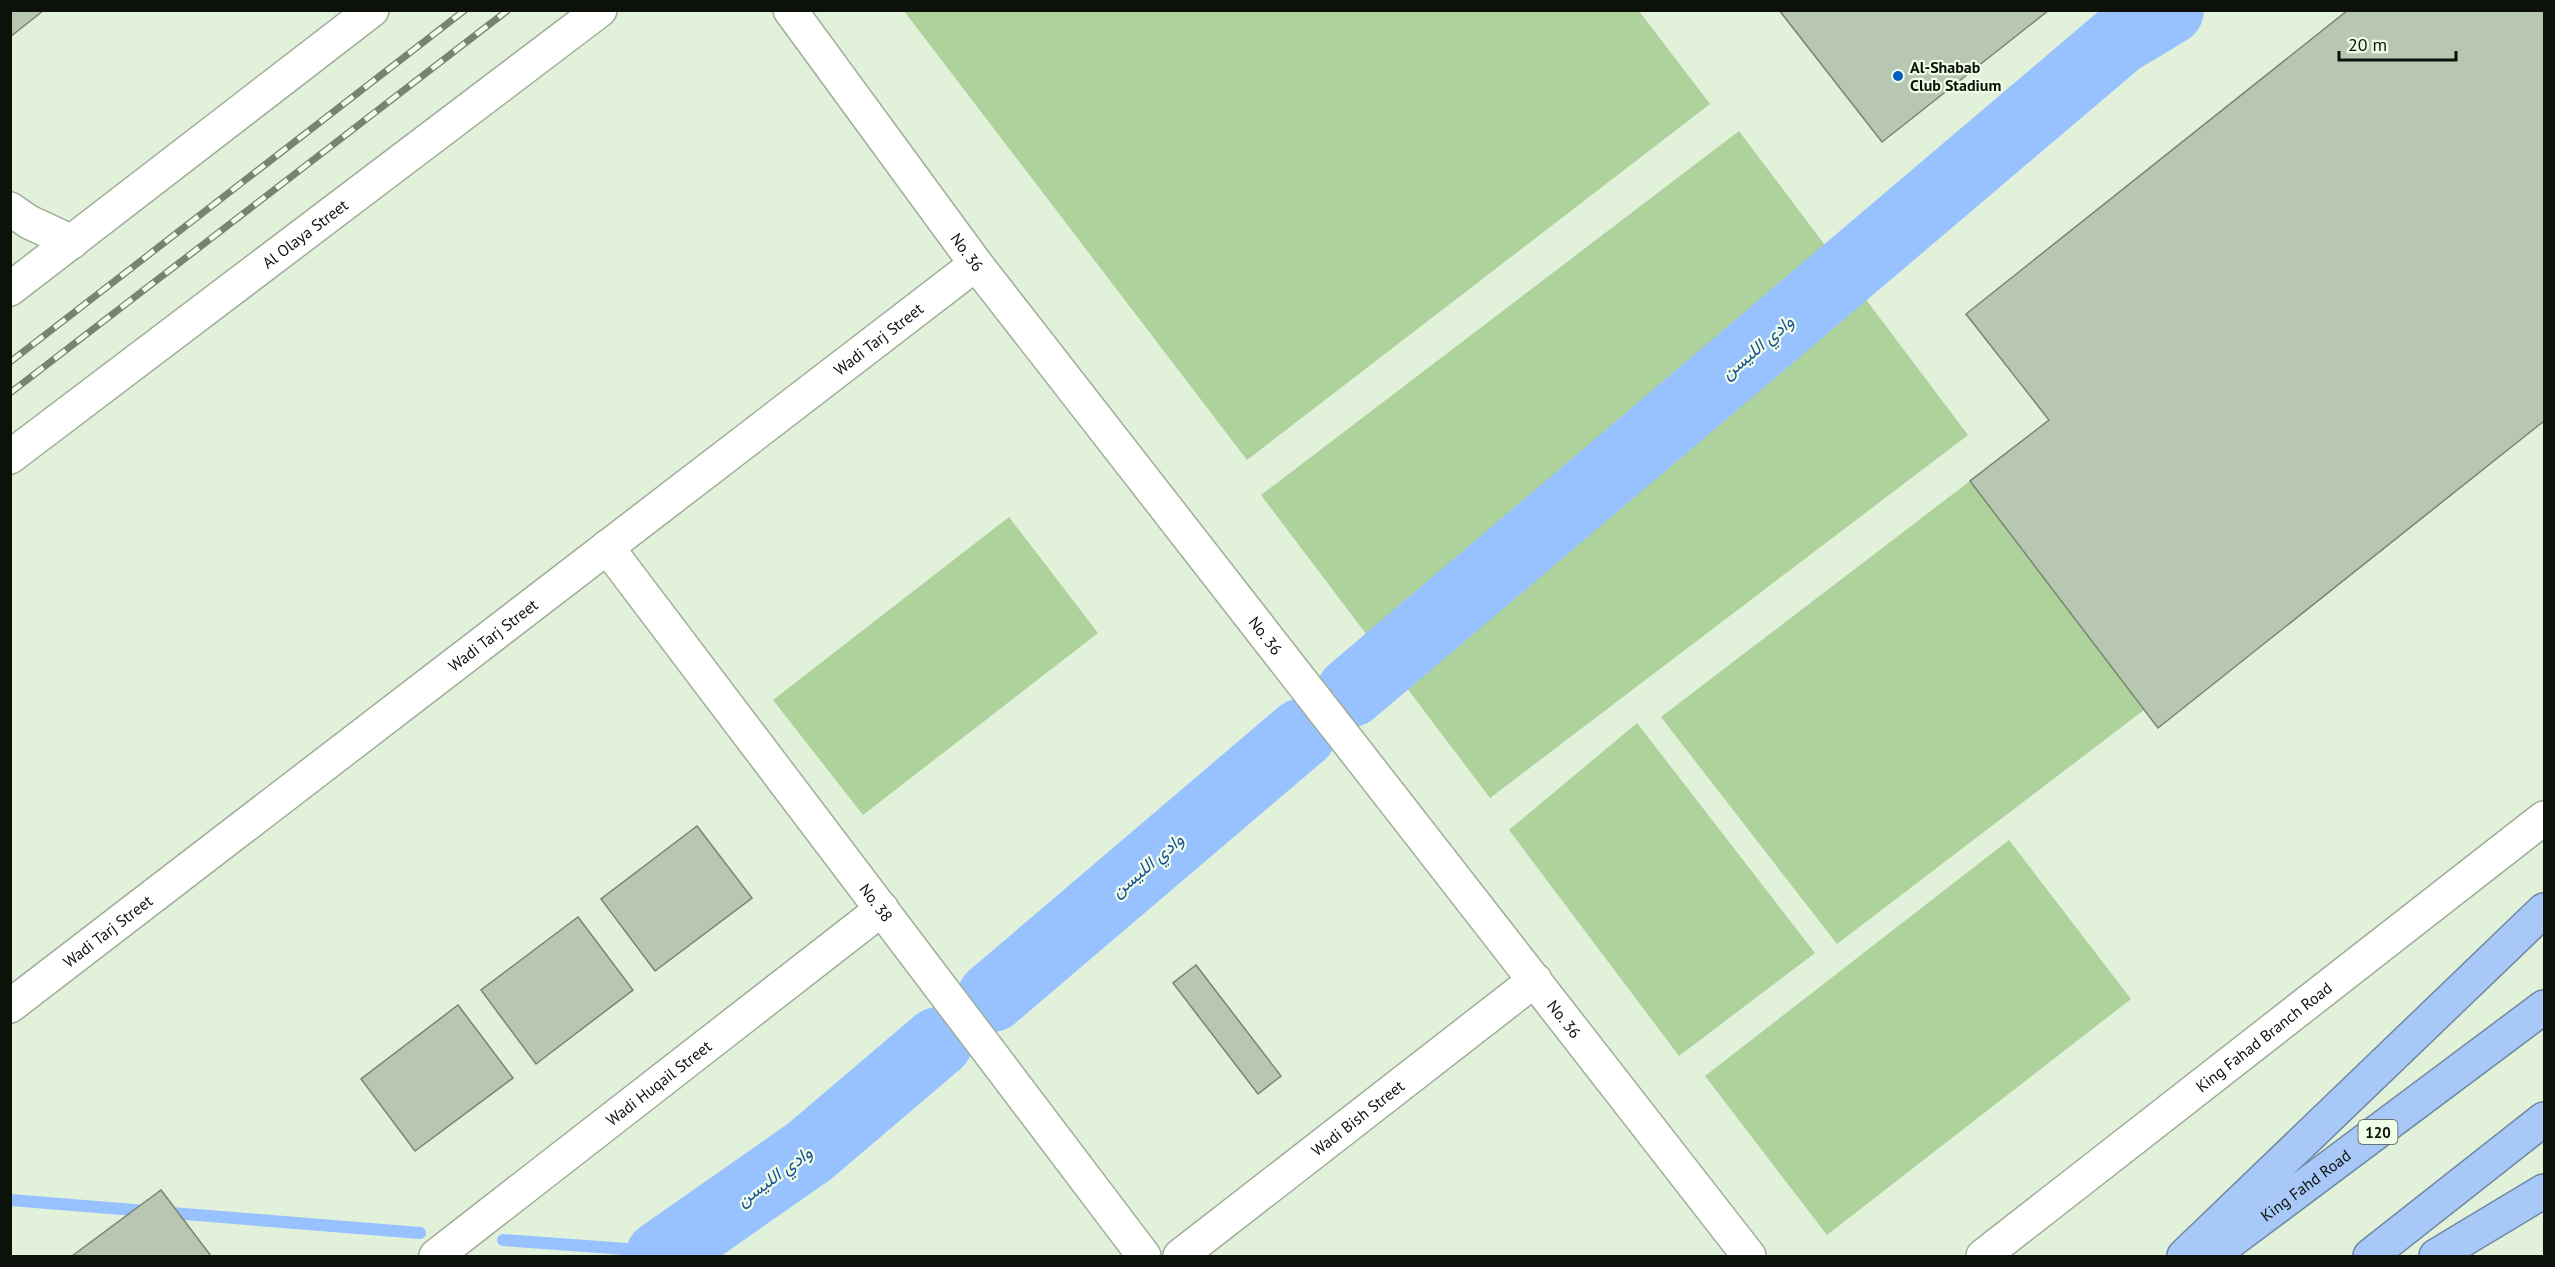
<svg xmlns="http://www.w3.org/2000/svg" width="2555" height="1267" font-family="'PT Sans',Vazirmatn,sans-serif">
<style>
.green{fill:#aed29c}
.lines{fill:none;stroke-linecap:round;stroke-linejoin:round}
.stream{stroke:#98c1ff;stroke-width:12}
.river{stroke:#98c1ff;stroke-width:70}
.building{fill:#b8c7b1;stroke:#788571;stroke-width:1.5}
.minor-casing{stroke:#9fad98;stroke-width:36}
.secondary-casing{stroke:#9fad98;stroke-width:36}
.motorway-casing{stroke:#7188a4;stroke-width:36}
.minor{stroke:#fff;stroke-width:33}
.secondary{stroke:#fff;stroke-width:33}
.motorway{stroke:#a8c8f8;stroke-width:33}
.rail-casing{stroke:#798373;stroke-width:7}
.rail{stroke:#effee7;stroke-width:4.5;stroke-dasharray:14;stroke-linecap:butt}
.poi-dot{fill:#035bc4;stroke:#effee7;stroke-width:2}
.labels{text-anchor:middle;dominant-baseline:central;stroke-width:4.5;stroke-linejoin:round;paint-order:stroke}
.shield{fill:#effee7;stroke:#50584c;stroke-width:1.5}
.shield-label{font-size:15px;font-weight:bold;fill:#0c1109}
.poi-label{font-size:16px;font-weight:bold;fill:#0c1109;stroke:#effee7;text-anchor:start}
.street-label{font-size:16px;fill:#0c1109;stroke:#effee7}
.water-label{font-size:18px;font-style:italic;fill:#1e4f96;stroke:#effee7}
</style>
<rect width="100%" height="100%" fill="#e2f1da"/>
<path class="green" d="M904,11H1639L1710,104L1247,460Z
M1739,131L1968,435L1490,798L1261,495Z
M1970,481L2144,710L1837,944L1661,717Z
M1009,517L1098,633L863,815L773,700Z
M1637,723L1815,953L1679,1056L1509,830Z
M2009,840L2131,999L1827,1235L1705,1076Z"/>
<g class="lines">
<path class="stream" d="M10,1200L420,1233
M503,1240L667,1252"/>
<path class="river" d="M1351,692L2119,40L2169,10
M992,997L1302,733
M660,1256L810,1151L938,1042"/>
</g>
<path class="building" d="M10,10H44L10,37Z
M1779,10H2049L1882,142Z
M2348,10H2544V421L2158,728L1970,481L2049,420L1966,314Z
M697,826L752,898L655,971L601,899Z
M578,917L633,990L536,1064L481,990Z
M1196,965L1281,1076L1258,1094L1173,983Z
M458,1005L513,1078L415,1151L361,1079Z
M161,1190L211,1256H72Z"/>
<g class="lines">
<defs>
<g id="minor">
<path id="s1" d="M790,10L976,264L1749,1256"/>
<path d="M10,209L29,222L72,242"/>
<path id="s2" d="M607,547L1144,1256"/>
<path id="s3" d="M10,1006L976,264"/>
<path id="s4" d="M436,1256L882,909"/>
<path id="s5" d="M1180,1256L1535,980"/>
</g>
<g id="secondary">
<path d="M10,289L372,10"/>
<path id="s6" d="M10,457L600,10"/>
<path id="s7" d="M1983,1256L2544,818"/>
</g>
<g id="motorway">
<path d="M2184,1256L2544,910"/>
<path id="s8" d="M2211,1256L2544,1007"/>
<path d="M2370,1256L2544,1119"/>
<path d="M2436,1256L2544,1191"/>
</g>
</defs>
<use href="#minor" class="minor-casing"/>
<use href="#secondary" class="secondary-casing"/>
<use href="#motorway" class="motorway-casing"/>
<use href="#minor" class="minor"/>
<use href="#secondary" class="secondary"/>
<use href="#motorway" class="motorway"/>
<defs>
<path id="rail" d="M10,362L465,10
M10,393L508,10"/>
</defs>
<use href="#rail" class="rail-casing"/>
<use href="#rail" class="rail"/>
</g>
<circle class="poi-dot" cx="1898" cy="76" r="6"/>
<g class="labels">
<rect class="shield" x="2358.5" y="1120" width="39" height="24" rx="4.5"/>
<g class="shield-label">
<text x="2378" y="1132">120</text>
</g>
<g class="poi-label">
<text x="1910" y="67">Al-Shabab<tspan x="1910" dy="18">Club Stadium</tspan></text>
</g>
<g class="street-label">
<text stroke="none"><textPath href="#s6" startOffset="370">Al Olaya Street</textPath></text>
<text stroke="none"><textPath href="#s1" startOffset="300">No. 36</textPath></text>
<text stroke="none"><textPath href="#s3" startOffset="1095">Wadi Tarj Street</textPath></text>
<text stroke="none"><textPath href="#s3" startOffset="609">Wadi Tarj Street</textPath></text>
<text stroke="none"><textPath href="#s1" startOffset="786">No. 36</textPath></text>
<text stroke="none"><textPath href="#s2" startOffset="446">No. 38</textPath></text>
<text stroke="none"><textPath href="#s3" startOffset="123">Wadi Tarj Street</textPath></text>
<text stroke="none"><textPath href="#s1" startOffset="1272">No. 36</textPath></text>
<text stroke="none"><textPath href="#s7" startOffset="356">King Fahad Branch Road</textPath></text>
<text stroke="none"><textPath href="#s4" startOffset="282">Wadi Huqail Street</textPath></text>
<text stroke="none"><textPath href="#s5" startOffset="225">Wadi Bish Street</textPath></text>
<text stroke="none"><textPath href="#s8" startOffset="118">King Fahd Road</textPath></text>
</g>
<g class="water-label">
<text transform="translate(1757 347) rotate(-40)">وادي الليسن</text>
<text transform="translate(1147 865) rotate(-40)">وادي الليسن</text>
<text transform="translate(774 1176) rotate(-36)">وادي الليسن</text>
</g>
</g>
<rect width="2555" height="1267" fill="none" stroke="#0c1109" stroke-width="24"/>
<path d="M2339 51v9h117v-9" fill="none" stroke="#0c1109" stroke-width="3"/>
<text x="2348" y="51" font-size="18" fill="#0c1109" stroke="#effee7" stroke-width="4.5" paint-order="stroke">20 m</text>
</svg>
